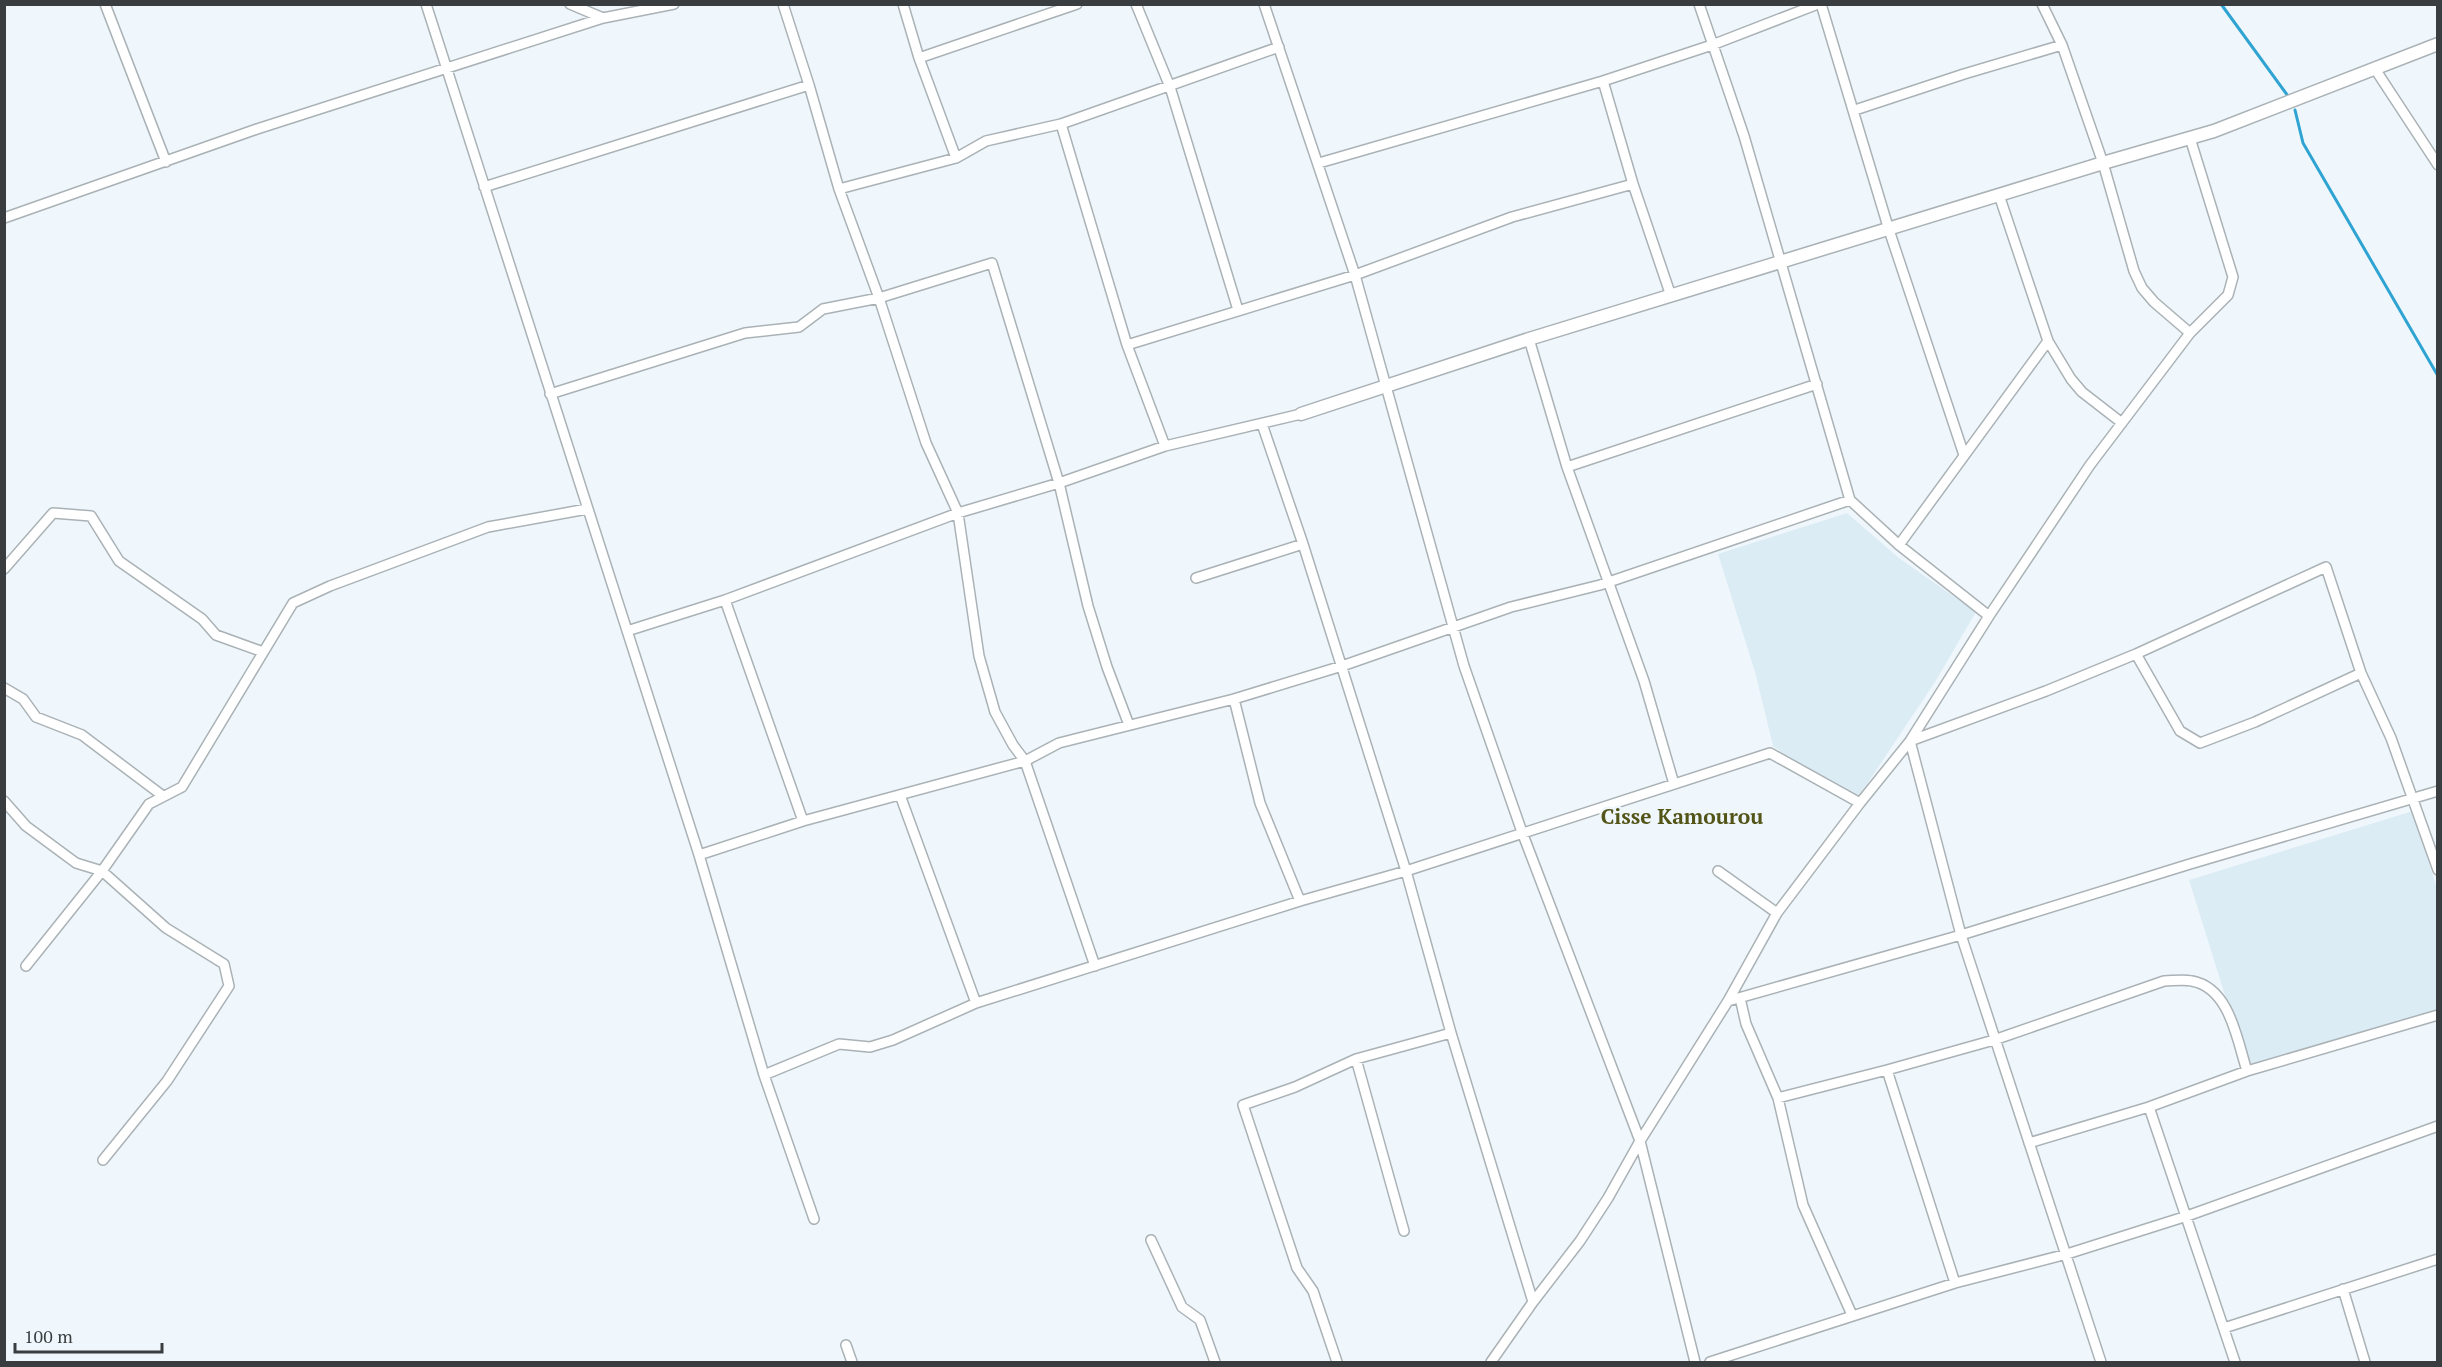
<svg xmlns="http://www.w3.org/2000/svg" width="2442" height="1367" font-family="'PT Serif',serif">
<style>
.built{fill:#dcecf4}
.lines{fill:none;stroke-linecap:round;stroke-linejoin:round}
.stream{stroke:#2fa3d2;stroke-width:3}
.minor-casing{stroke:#aab2b6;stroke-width:12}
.tertiary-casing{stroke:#aab2b6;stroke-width:15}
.minor{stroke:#fff;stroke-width:9}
.tertiary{stroke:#fff;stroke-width:12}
.labels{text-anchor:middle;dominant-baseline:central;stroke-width:5;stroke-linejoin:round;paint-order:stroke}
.quarter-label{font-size:21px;font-weight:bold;fill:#535418;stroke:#eff7fc}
</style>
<rect width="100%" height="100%" fill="#eff7fc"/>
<path class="built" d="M1847,513L1899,558L1976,612L1935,682L1859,796L1826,782L1773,746L1755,672L1718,554Z
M2413,811L2437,889V1010L2248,1069L2189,880Z"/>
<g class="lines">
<path class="stream" d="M2221,4L2288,96
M2295,110L2303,143L2438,376"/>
<defs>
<path id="minor" d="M105,4L166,162
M426,4L699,855L764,1075L814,1219
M570,4L603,18
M783,4L809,85L839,189L879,298L926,443L958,513L979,656L995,712L1013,745L1025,761L1095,966
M903,4L919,58L956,158
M1136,4L1170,87L1238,310
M1264,4L1355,275L1464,666L1522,832L1640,1141L1695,1362
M1699,4L1744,136L1850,500L1899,545L1989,616
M1821,4L1889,230L1964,455
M2042,4L2062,45L2103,163L2134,271L2142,288L2154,302L2190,333
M919,58L1077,4
M2375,69L2438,165
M1603,81L1633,184L1671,296
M1855,110L1964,74L2062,45
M1061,124L1127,345L1165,446
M1319,163L1603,81L1712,45L1818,4
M484,187L809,85
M839,189L956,158L986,141L1061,124L1279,47
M1999,195L2048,341L2071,379L2082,392L2122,423
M4,218L257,129L603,18L674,4
M1529,339L1567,467L1644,681L1674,784
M1127,345L1355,275L1512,217L1633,184
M550,394L745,333L799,327L823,309L879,298L992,263L1059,483L1088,606L1107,667L1129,725
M1262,424L1303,544L1406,871L1451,1033L1533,1302
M1567,467L1817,384
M1899,545L2048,341
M4,569L53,513L91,516L119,561L202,619L216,635L263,652
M1196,578L1303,544
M627,631L725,600
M2136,654L2180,731L2200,743L2255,722L2361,673
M4,688L23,699L36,717L82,735L163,796
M1910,741L2046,691L2136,654L2326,567L2361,673L2391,738L2438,870
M1910,741L1961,935L2101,1362
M900,795L976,1003
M4,801L26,826L76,863L102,871L166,928L224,964L229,986L167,1081L103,1160
M803,821L1025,761L1059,743L1234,699
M699,855L803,821L725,600L958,513L1059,483L1165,446L1301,414
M1718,871L1777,913
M1300,901L1260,803L1234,699L1342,666L1511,607L1600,585L1850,500
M26,966L102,871L149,804L182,787L293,603L330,586L488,527L587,509
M1740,998L1746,1024L1778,1098L1803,1205L1852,1315
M1728,1001L1961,935L2190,864L2438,791
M1356,1059L1404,1231
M1887,1070L1955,1283
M764,1075L839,1044L870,1047L893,1040L976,1003L1300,901L1406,871L1770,753L1860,803
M1778,1098L1887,1070L1994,1040L2164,981C2172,981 2183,979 2192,981C2230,988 2237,1040 2247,1071
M2149,1107L2235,1362
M2029,1143L2149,1107L2247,1071L2438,1015
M1151,1240L1182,1307L1200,1320L1215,1362
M2343,1289L2365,1362
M2224,1328L2438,1259
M846,1345L852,1362
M1337,1362L1313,1291L1297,1268L1243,1105L1295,1087L1356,1059L1451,1033
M1491,1362L1533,1302L1580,1241L1608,1198L1640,1141L1728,1001L1777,913L1860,803L1910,741L1989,616L2090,465L2190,333L2228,295L2233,277L2190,138
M1710,1362L1955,1283L2067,1254L2187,1216L2438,1126"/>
<path id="tertiary" d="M1301,414L1529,339L2103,163L2214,131L2438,44"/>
</defs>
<use href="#minor" class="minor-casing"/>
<use href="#tertiary" class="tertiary-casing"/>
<use href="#minor" class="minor"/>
<use href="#tertiary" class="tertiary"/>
</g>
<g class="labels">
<g class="quarter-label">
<text x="1682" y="816">Cisse Kamourou</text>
</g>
</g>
<rect width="2442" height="1367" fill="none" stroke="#3a3d3f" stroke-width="12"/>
<path d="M15 1343v9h147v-9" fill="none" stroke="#3a3d3f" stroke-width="3"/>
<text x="24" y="1343" font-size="18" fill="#3a3d3f" stroke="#eff7fc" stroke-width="4.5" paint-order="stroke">100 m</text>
</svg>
